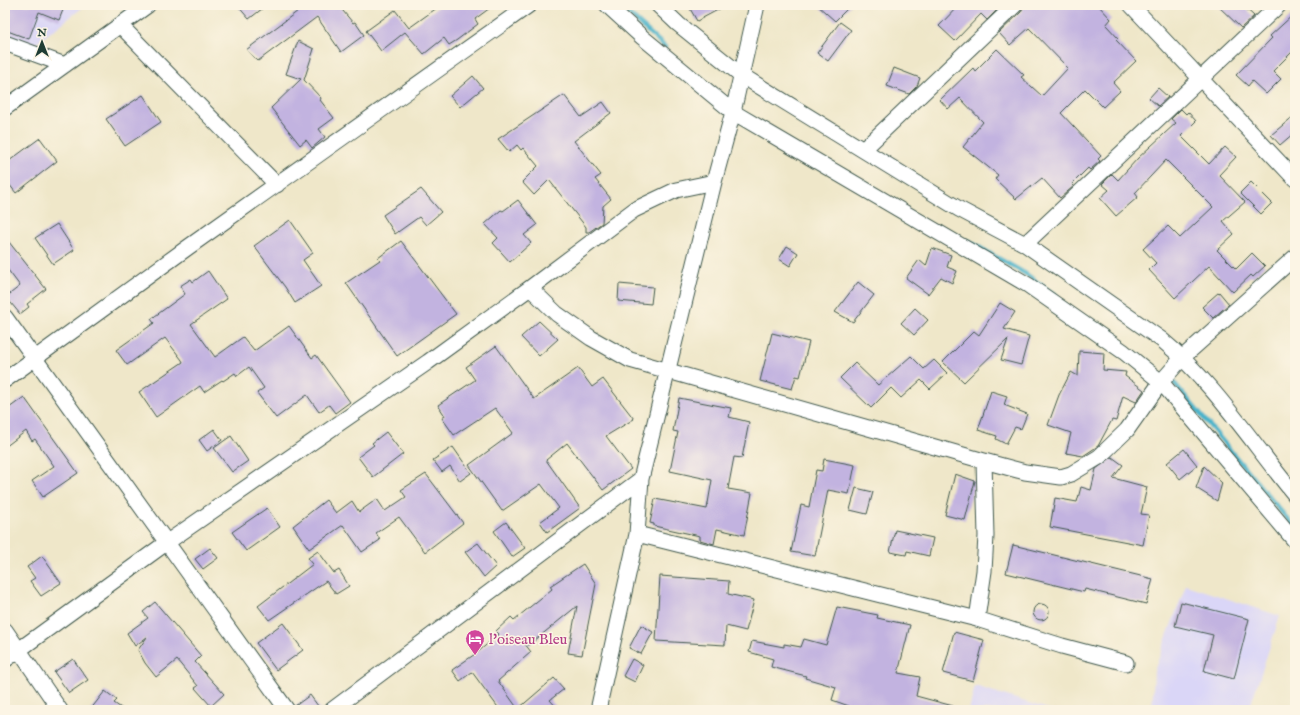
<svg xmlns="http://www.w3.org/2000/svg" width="1300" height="715" font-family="'IM FELL English',serif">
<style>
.built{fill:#dad6f7}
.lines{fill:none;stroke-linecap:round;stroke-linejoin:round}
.stream{stroke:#4bb4ca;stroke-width:4.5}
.building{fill:#c2b3e0}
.minor-casing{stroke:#3e564a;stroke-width:17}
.minor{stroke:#fff;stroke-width:15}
.labels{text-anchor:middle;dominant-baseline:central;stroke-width:3;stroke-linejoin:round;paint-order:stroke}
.hotel-label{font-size:15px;fill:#b23c85;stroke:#fcf5e5;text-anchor:start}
</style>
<rect width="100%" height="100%" fill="#fcf5e5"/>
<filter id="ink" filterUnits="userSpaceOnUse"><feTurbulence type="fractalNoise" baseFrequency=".025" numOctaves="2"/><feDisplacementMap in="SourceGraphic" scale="8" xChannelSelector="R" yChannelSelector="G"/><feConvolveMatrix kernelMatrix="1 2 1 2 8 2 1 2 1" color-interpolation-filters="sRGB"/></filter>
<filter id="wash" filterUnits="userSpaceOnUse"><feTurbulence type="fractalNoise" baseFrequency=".012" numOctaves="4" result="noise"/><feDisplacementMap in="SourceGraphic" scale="16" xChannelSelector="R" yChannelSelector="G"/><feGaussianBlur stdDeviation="0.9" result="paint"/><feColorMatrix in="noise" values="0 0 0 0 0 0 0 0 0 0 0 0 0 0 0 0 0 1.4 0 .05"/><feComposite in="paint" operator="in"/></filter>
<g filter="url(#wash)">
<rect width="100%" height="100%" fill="#efe7c9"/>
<path class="built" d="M5,5H86L30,48L5,39Z
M1186,585L1280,616L1249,710H1152L1154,671Z
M975,686L1051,710H969Z"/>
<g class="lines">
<path class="stream" d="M619,5L665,47
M968,241L1026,274L1055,295
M1167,378L1175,384L1295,528"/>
</g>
<g id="blocks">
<path class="building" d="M5,5H65L59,20L39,12L29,39L5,30Z
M237,5H267L249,19Z
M306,5H338L353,23L355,22L364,35L341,52L317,17L258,61L246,50Z
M441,5H494L475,19L478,24L457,40L449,45L444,38L424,54L405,32L381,51L366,31L395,10L409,28Z
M688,5H727L697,21Z
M817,5H851L835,21Z
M959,5H1002L987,20L981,14L955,41L939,26Z
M1024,5H1098L1111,19L1106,25L1118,38L1116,40L1136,61L1113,83L1120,91L1103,107L1085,89L1061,113L1101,156L1098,159L1100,161L1090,170L1088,168L1072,184L1074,186L1060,198L1042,178L1016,199L995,179L998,175L963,147L983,122L960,98L948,109L940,100L973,68L975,71L997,49L1024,75L1021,77L1042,96L1068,68L1029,28L1010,45L999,33L1021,12Z
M1217,5H1242L1254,16L1241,28Z
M1295,13V49L1273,71L1281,79L1266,94L1252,81L1248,86L1236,75L1272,38L1270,36Z
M840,22L851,30L828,61L817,53Z
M298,41L314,49L304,80L321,98L320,100L334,118L319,129L325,137L312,148L306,140L300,145L271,108L301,79L286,74Z
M894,68L920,78L917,86L909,94L887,86Z
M473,76L483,88L460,107L450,96Z
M1158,88L1168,97L1158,106L1149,98Z
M143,95L161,122L125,146L106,119Z
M564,95L581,117L603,102L611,113L574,141L601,175L595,179L611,199L603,206L602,223L589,232H586V227L549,180L534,195L522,182L538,166L523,148L521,150L517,145L509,152L498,139Z
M1181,109L1186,114L1188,112L1196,121L1181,136L1209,164L1225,147L1236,157L1219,175L1245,202L1223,221L1234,234L1217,250L1236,269L1252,253L1265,266L1253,277L1251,275L1233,292L1209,266L1175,298L1149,270L1156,263L1143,249L1168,226L1180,238L1213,207L1166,160L1135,193L1138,197L1116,216L1100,198L1109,190L1102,184L1112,174L1118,180L1138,158L1176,123L1171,119Z
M1295,115V132L1280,145L1271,135Z
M40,138L57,161L16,193L5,179V164Z
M1251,182L1272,203L1261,214L1240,193Z
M421,189L441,212L426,225L419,217L395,234L383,215Z
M518,200L537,225L524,235L531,243L510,262L493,243L498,238L485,224L501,210L503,211Z
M290,220L313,253L303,260L321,286L295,303L285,287L254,246Z
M57,224L74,250L53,264L35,238Z
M5,237L46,289L27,304L29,307L20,314L6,297L20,286L5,266Z
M401,241L456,314L397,356L346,283L380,260L378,258Z
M787,246L798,253L790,266L779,259Z
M932,248L951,255L947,267L957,271L952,283L941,277L928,294L906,278L919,260L926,266Z
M208,271L227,299L191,324L215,357L243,337L254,351L289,326L312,358L316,355L350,402L335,413L329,405L319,412L307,395L276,418L257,393L264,388L249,367L237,376L235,373L223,381L222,380L204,392L200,386L156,417L139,392L183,362L182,360L165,338L127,365L116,350L154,323L151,319L185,294L180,286L191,279L193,282Z
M858,282L874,295L853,322L835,312Z
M619,284L653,287L651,304L618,301Z
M1219,292L1229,304L1213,318L1202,307Z
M1000,303L1015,312L1004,329L1029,336L1021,365L1001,360L1008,339L964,382L943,362L974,331L979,335Z
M915,308L928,320L914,335L901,323Z
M539,321L558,339L539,356L521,337Z
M772,333L809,342L800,377L796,376L792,389L760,381Z
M496,346L534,399L578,368L592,387L603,379L634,419L606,436L631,469L603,490L567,443L546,460L580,508L547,532L540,522L559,508L541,484L502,511L469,465L513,433L495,408L454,435L442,418L445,416L438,405L475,380L466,367Z
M1079,351L1104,353L1103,370L1126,372L1125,376L1144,390L1136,402L1123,396L1116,421L1112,420L1098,446L1083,456L1066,453L1071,433L1048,425L1059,395L1071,372L1078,376Z
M911,356L924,369L934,360L947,373L930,389L921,380L901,398L891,388L871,408L840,378L855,363L878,385Z
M991,391L1007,396L1004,405L1027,414L1021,429L1015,427L1006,444L996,439L997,436L978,430Z
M24,397L78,473L43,497L32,481L54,466L35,439L32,441L26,431L5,447V411Z
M679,398L731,408L729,417L749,422L742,458L734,457L728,489L752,493L744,535L717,529L714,544L700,540V536L654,526V524L650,523L655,499L707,509L712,480L670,471L678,432L673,431Z
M214,429L222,440L207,451L199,440Z
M386,432L403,454L373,477L358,457L374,445L372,443Z
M231,436L248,461L232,472L214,448Z
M453,447L471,473L460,481L450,466L442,472L433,460Z
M1184,449L1197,465L1180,479L1167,463Z
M1112,457L1123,465L1113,478L1147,487L1141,514L1149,515L1143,545L1050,527L1055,498L1077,502L1081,487L1091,490L1096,469Z
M824,459L855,465L849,494L828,490L815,556L791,552L801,505L809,507L816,470L822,471Z
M1204,466L1222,483L1217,501L1196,488Z
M426,474L463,523L425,552L399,517L376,533L380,540L362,552L343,525L309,549L293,526L326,500L336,513L352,501L359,512L377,499L385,511L406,497L401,490Z
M955,474L975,481L965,520L945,515Z
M856,488L873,492L867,514L850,510Z
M267,508L280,527L246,551L232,532Z
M506,522L525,548L512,557L494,531Z
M895,530L933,538L929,556L907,551L906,555L890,552Z
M478,543L496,566L484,577L465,552Z
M1013,545L1153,579L1146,604L1085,589L1084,592L1006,573Z
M210,548L218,558L203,569L195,559Z
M318,551L334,573L339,570L349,586L336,594L326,581L269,620L258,606L313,564L308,558Z
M42,556L61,583L41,596L30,581L35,578L27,567Z
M583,564L596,584L582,655L568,653L577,606L529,645L525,644L531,652L498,681L518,709L554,678L564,689L550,700L559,710H500L472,672L460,681L452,670L478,652L499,634L496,631L511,617L514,620L552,589L550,586Z
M660,576L729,581L728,594L754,600L746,631L726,626L725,645L656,641Z
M155,602L201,656L195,662L224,694L211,706L195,688L198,686L177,660L156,677L145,663L138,650L147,637L135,646L127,633L148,618L143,612Z
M1181,602L1249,619L1234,679L1204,671L1213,635L1175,626Z
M1033 612a8 8 0 1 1 16 0a8 8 0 1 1-16 0Z
M837,607L878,615L877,618L910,625L898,673L920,677L916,696L953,706L952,710H848L849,706L832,700L836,687L805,678L806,676L771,667L773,659L749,652L752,641L784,647V644L801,647L804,639L826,645Z
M283,623L303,650L276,670L256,643Z
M641,625L653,632L641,654L629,648Z
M954,632L984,640L973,681L943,673Z
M73,659L88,680L69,693L54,672Z
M632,659L643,665L635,682L623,676Z
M105,691L117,700L114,703L124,710H90Z
M310,695L321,710H296L295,706Z"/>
</g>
</g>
<g filter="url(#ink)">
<use href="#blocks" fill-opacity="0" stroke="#3e564a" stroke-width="1"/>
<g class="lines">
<defs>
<path id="minor" d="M607,5L642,37L733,112L1028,285L1124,352L1161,382L1295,541
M658,5L678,24L741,75L959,209L1025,244L1162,340C1214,383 1252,443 1295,495
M1131,5L1295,179
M120,25L277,185
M5,43L65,65
M5,108L148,5
M863,150L1015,5
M1025,244L1279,5
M530,288L557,314L591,338L630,360L984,461L1025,472L1061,477L1071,474L1099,457L1127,430L1161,382L1183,357L1295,257
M5,317L287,710
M5,380L187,248L529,5
M637,534L977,619L1062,646L1126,663
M977,619L984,571L986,536L984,461
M5,630L60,710
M5,660L166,543L428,362L530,288L634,210L676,190L714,182
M332,710L641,479
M598,710L637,534L641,479L714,182L733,112L757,5"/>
</defs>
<use href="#minor" class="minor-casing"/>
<use href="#minor" class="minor"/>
</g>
</g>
<defs>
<symbol id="hotel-pin" viewBox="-11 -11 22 30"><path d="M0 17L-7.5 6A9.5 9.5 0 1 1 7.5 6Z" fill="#d1479c" stroke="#fcf5e5"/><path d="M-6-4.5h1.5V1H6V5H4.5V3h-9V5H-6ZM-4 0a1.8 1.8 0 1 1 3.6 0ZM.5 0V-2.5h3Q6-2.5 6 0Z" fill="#fff"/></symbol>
</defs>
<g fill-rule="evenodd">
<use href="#hotel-pin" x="464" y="628" width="22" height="30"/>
</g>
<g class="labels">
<g class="hotel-label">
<text x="489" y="639">l'oiseau Bleu</text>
</g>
</g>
<rect width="1300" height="715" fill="none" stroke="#fcf5e5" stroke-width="20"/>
<g transform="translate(42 42)" stroke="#fcf5e5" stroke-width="3" paint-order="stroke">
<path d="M0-3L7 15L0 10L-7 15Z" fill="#1f3d34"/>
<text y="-6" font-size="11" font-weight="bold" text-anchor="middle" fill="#1f3d34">N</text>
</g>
</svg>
